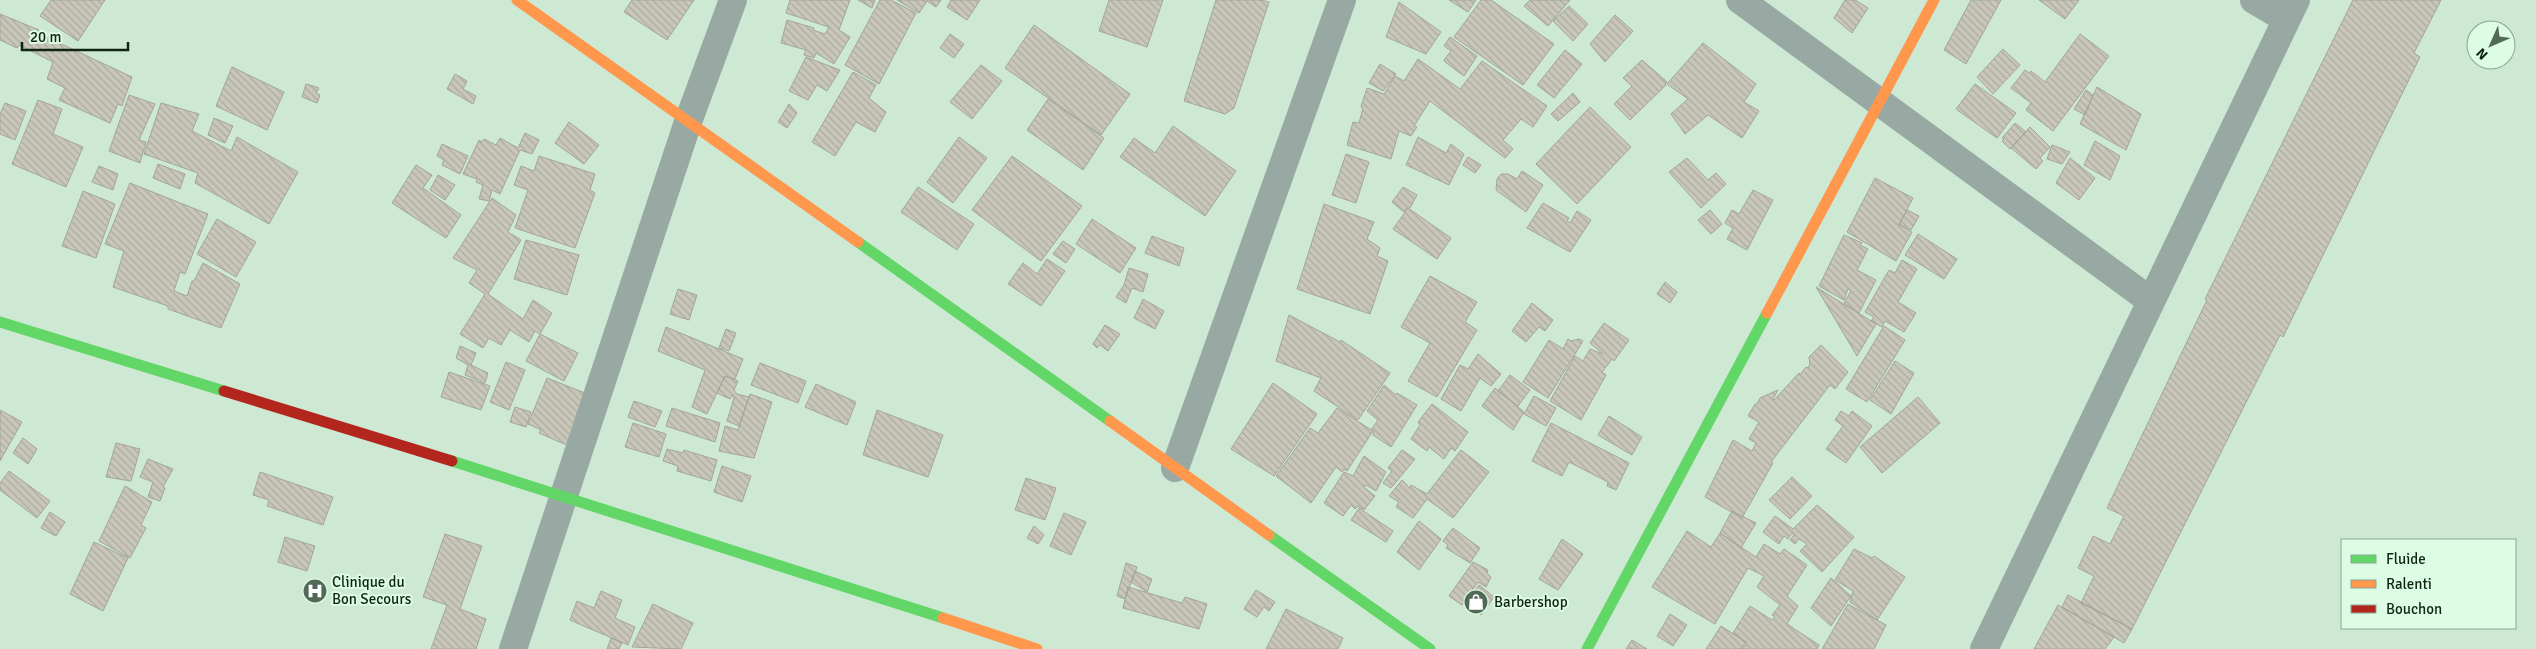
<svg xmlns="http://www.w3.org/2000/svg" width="2536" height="649" font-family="Signika,sans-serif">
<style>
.building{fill:url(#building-back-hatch);stroke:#a3a599}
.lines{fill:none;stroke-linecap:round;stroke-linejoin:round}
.street{stroke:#98a8a3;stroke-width:28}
.fast{stroke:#63d668;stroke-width:11}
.slow{stroke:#ff974d;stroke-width:11}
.jam{stroke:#b3261e;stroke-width:11}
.labels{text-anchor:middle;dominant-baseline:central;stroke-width:4;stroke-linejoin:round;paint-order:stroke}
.poi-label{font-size:15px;fill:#102416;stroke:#ddfce4;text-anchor:start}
</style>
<defs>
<pattern id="building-back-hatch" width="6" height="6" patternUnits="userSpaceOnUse" patternTransform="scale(1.25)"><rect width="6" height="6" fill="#c9c7ba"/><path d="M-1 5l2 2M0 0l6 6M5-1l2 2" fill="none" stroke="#acab9f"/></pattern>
</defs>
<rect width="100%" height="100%" fill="#cde9d3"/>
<path class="building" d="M51,0H105L78,41L40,16Z
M632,0H694L667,40L624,12Z
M790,0H850L839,30L850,37L834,64L816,53L814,58L804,55L806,50L781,43L787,20L814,28L813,30L825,34L829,27L786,13Z
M858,0H875L872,8Z
M880,0H891L916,13L879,84L845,65Z
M897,0H941L936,7L927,1L919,13Z
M951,0H980L967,20L947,7Z
M1109,0H1163L1147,47L1099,31Z
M1216,0H1261L1269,2L1234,108L1225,114L1184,101Z
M1449,0H1476L1468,12Z
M1481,0H1491L1554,44L1523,85L1454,37Z
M1530,0H1570L1548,26L1524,6Z
M1845,0H1855L1868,8L1852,33L1834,18Z
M1971,0H2001L1966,64L1944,50Z
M2039,0H2079L2065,19Z
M2353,0H2441L2414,53L2420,57L2283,337L2280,335L2132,629L2081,603L2094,576L2078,568L2093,536L2110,544L2124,516L2107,508L2207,300L2205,299Z
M1399,2L1441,32L1426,54L1386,37Z
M1569,6L1588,24L1573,41L1553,21Z
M0,14L39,30L38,33L132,77L122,106L118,104L110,123L59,100L65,88L47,79L53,62L19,45L17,48L0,40Z
M1615,15L1633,31L1605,62L1590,44Z
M1034,25L1130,94L1101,135L1005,68Z
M950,34L964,44L954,58L940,48Z
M2080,34L2109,56L2053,131L2026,110L2031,103L2011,88L2025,70L2029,73L2031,71L2045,82Z
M1450,37L1477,56L1464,76L1445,62L1444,60L1451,51L1444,46Z
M1703,43L1756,84L1744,102L1759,111L1742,138L1708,115L1685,134L1671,114L1688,99L1667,84Z
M2003,49L2020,65L1993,94L1977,77Z
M1565,50L1582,64L1554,98L1537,85Z
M806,57L840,70L827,91L817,85L808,100L789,91Z
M1418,59L1460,89L1482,61L1547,106L1533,127L1521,119L1503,140L1513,149L1505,158L1430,101L1414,126L1417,127L1411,136L1399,131L1391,159L1347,145L1353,122L1359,123L1363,108L1361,107L1367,88L1384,94L1395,76L1404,81Z
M1642,60L1667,82L1665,84L1666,85L1630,120L1614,104L1632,86L1623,78Z
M1380,64L1396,74L1383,91L1369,83Z
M981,65L1002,81L972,119L950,102Z
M232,67L284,92L267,130L216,106Z
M853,72L876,85L869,98L886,112L875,132L856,122L835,156L812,142Z
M455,74L467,81L463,89L476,96L473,104L447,89Z
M306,84L319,88L316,93L320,95L317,103L302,97Z
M1975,84L2016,113L1997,138L1956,109Z
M2097,87L2141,114L2126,150L2080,124Z
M2086,90L2093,95L2085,115L2074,109Z
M1573,93L1580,102L1558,121L1551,114Z
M129,95L155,104L139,140L146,142L140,163L109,151Z
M1048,99L1104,138L1083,170L1027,130Z
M38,100L62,109L53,134L83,147L66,187L12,164Z
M5,103L26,111L15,140L0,134V114Z
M161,103L199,114L192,131L231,151L237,137L298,172L269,224L195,183L198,173L144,154Z
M789,104L797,113L787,128L778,122Z
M1590,107L1631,147L1577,204L1536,164Z
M214,118L233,126L225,143L208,135Z
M569,122L599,145L584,164L555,143Z
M2015,123L2026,132L2010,149L2002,141L2004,139L2002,138Z
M1173,126L1236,171L1205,216L1120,157L1134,138L1155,153Z
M2030,127L2050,147L2040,158L2043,161L2036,169L2011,148Z
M525,133L539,140L532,154L520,150L500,194L492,190L489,201L479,199L483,185L476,182L477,179L463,174L479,140L482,142L484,139L496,145L500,138L518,148Z
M959,137L987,158L953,203L927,182Z
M1418,137L1446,153L1451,144L1464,154L1449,185L1406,165Z
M2095,141L2120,156L2110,180L2084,165Z
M442,144L468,156L460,174L442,165L444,160L437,156Z
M2052,145L2070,152L2062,164L2047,159Z
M1346,154L1369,162L1356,203L1332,195Z
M539,156L595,174L590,190L595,193L575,248L515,228L528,190L514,185L521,166L534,171Z
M1012,156L1082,206L1041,261L972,210Z
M1468,157L1481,165L1475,173L1463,165Z
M1687,158L1708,180L1716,173L1726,184L1701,208L1669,172Z
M2070,158L2095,178L2079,200L2056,183Z
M158,164L185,174L180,189L153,178Z
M416,165L432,175L423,188L461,215L446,238L392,203Z
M99,166L118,174L113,190L92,182Z
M1522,171L1543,185L1526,212L1496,190L1497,179L1501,174H1508L1517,179Z
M438,175L455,185L445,200L430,190Z
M1875,178L1913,198L1899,225L1912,232L1896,261L1847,232Z
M130,183L208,214L185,274L180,272L174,291L187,296L192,281H194L203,263L240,284L221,328L168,309V306L113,287L124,251L105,244Z
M918,187L974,224L957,250L901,212Z
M1403,187L1417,195L1410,208L1408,206L1404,212L1392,202Z
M1753,190L1773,200L1747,250L1727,239L1733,228L1725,223L1732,210L1739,214Z
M83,191L115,204L96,258L62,246Z
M492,198L516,215L508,232L521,240L488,294L523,319L533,300L552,313L540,334L535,331L529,342L510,330L501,345L489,338L483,348L460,334L485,294L469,283L477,270L453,258Z
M1543,203L1569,218L1567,221L1570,223L1577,211L1591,220L1570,252L1527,228Z
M1324,204L1374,222L1367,239L1380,248L1377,256L1388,261L1370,314L1297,289Z
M1408,208L1451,238L1437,259L1393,229Z
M1710,210L1722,224L1711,234L1698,220Z
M1907,210L1919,216L1911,230L1899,224Z
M217,219L256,242L236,277L197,254Z
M1092,219L1136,248L1120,273L1076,244Z
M1918,234L1957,259L1944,279L1905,255Z
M1844,235L1862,243L1860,245L1868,249L1857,270L1876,280L1859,313L1844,303L1851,291L1848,289L1844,300L1819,286Z
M1152,236L1184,248L1179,266L1145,253Z
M526,240L579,255L567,295L514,279Z
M1063,241L1075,249L1066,263L1053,254Z
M1047,259L1065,271L1041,306L1008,284L1023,263L1037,274Z
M1902,260L1917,269L1898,302L1916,313L1904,332L1885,321L1882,327L1871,321L1874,317L1865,312L1889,270L1895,273Z
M1129,268L1148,274L1143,292L1132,288L1126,303L1116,297L1124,285Z
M1430,276L1477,302L1465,322L1477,330L1437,397L1408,381L1430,343L1401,327Z
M1665,282L1677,292L1670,303L1657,294Z
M1816,287L1876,324L1857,356Z
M678,289L697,295L689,320L670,314Z
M1143,299L1164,311L1155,329L1134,318Z
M1532,303L1553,320L1545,331L1539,327L1526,342L1512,331Z
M1289,315L1340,342L1341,340L1390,373L1358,420L1314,391L1321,378L1276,361Z
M1604,323L1629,340L1614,361L1612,359L1602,372L1606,375L1581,420L1550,401L1575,356L1583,361L1590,349L1603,354L1590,343Z
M1105,325L1120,334L1108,351L1100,345L1097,348L1093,344Z
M1884,326L1905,340L1867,402L1846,389Z
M666,327L743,359L735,379L725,376L707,414L692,407L705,370L658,351Z
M726,329L736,333L729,351L719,348Z
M540,334L578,353L564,381L526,361Z
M1568,339L1571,341L1579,339L1583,341L1548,398L1523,382L1549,340L1563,349Z
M1821,345L1848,372L1835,389L1830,385L1771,462L1773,463L1742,518L1705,497L1733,440L1752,451L1756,443L1749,439L1759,422L1748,416L1755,404H1757L1760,398L1778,390L1773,399L1774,400L1799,373L1800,375L1806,367L1808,368L1810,364L1809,357Z
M460,346L476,353L471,365L488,373L485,383L465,375L468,365L456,358Z
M1478,354L1501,374L1491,386L1480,378L1461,411L1441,399L1460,365L1468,369Z
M1895,361L1914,373L1891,414L1870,400Z
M506,362L525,370L509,410L490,402Z
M760,363L806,381L798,403L751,385Z
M449,372L490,386L481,410L441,397Z
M1510,375L1530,390L1518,406L1498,391Z
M725,376L738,381L734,390L737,394L749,397L739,426L727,421L734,398L732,395L730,399L717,393Z
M547,378L590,395L569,446L539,433L541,430L528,424Z
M1273,383L1317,414L1274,476L1231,449Z
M816,384L856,402L847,425L805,407Z
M1384,385L1396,395L1397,393L1417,405L1391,447L1373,435L1374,431L1371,430L1378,420L1367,411Z
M1495,388L1524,412L1513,430L1482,406Z
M750,394L772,402L754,458L719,451L725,426L738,430Z
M1534,396L1556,408L1546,426L1524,414Z
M1918,397L1940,423L1882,473L1860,447Z
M634,401L662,411L655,427L628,417Z
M1432,404L1468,432L1455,451L1451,448L1444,459L1429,447L1427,451L1411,439L1420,425L1418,422Z
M515,407L531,412L526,427L510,422Z
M672,408L720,423L715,442L666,426Z
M1337,408L1373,431L1347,471L1344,469L1342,472L1336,467L1311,503L1276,476L1310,428L1318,433Z
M0,410L22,422L0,461Z
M877,410L943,435L928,477L863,455Z
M1841,411L1849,416L1852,411L1872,426L1846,463L1826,449L1843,426L1835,420Z
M1609,416L1642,437L1632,455L1598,435Z
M633,423L666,434L659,457L625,447Z
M1551,423L1629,463L1616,490L1607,486L1608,482L1569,462L1562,476L1532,461Z
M23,438L37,449L28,464L13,453Z
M116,443L140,449L131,481L106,477Z
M667,449L683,453L684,450L717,460L711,481L677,471L678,466L663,461Z
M1402,450L1415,459L1391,488L1383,483L1392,471L1388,468Z
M1461,450L1489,472L1453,518L1427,499L1413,518L1396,507L1399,502L1389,496L1402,480L1410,488L1411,485L1427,494Z
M1364,456L1386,472L1376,491L1366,485L1364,487L1375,496L1364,510L1358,506L1355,509L1351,505L1343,516L1324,503L1344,472L1353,476Z
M148,459L173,469L163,487L165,488L160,501L148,497L153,482L140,477Z
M722,466L751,476L742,502L714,492Z
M9,471L50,501L37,518L0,490V483Z
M260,472L333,497L323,525L267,506L269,500L253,495Z
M1792,477L1812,496L1790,519L1769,500Z
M1026,478L1056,488L1045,520L1015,510Z
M125,486L152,502L141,525L146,528L130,558L99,541Z
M1817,505L1854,537L1822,572L1800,551L1807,544L1799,539L1795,544L1790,540L1794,535L1792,533L1788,539L1784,536L1779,544L1763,532L1775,516L1793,529Z
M1359,508L1393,531L1386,542L1351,520Z
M1732,511L1756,523L1741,548L1720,533Z
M50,512L65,522L56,536L41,528Z
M1064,513L1086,522L1071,555L1050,546Z
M1419,521L1441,539L1419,570L1397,552Z
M1034,526L1044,535L1038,544L1027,538Z
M1453,528L1480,548L1470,563L1446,548L1448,545L1443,541Z
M1687,531L1711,547L1720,533L1756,557L1764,544L1780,554L1784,549L1807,565L1787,596L1798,606L1787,624L1819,645L1817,649H1742L1747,643L1733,633L1750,606L1772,620L1775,616L1772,615L1780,605L1757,587L1764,576L1748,568L1715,624L1652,587Z
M445,534L482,546L460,609L486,619L476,649H431L447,605L423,597Z
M285,537L315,546L307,571L278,562Z
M1562,539L1583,554L1558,590L1539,579Z
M94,542L128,558L103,611L70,594Z
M1854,549L1872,558L1874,556L1905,577L1877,620L1850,602L1853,591L1835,580Z
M1473,562L1488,570L1487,573L1491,577L1486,587L1478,582L1462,605L1449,596Z
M1126,563L1137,567L1125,599L1117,596Z
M1135,571L1152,579L1147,592L1131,582Z
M1831,578L1851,596L1831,626L1811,608Z
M1479,585L1494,597L1481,615L1466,603Z
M1128,587L1182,603L1185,597L1207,604L1199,629L1123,608Z
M1256,590L1275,602L1269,611L1264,607L1257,617L1244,609Z
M601,591L622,600L615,618L635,627L628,645L570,620L577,601L594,608Z
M2068,595L2132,629L2124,643L2062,607Z
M653,604L693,623L681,649L632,647Z
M1848,604L1886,625L1874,649H1822Z
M2058,605L2114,637L2105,649H2034Z
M1286,609L1343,638L1338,649H1266Z
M1670,614L1687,625L1673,646L1657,636Z
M1721,626L1746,642L1741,649H1706Z
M611,638L622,643L619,649H607Z
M1632,640L1647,649H1626Z"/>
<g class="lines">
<path class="street" d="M1740,0L2151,301
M2254,0L2286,19
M1175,468L1342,0
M513,649L688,122L733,0
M1984,649L2296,0"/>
<path class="fast" d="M858,242L1110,421
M0,322L224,391
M452,461L943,618
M1269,535L1430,649
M1587,649L1767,313"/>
<path class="slow" d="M517,0L858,242
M1767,313L1934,0
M1110,421L1269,535
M943,618L1037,649"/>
<path class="jam" d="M224,391L452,461"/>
</g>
<defs>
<symbol id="hospital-disc" viewBox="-11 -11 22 22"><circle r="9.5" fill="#526958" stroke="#ddfce4"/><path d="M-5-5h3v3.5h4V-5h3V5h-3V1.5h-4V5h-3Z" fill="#fff"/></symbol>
<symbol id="shop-disc" viewBox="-11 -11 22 22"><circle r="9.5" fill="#526958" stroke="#ddfce4"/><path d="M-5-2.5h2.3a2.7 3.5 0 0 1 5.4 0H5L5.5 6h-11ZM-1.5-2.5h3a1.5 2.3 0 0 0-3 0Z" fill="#fff"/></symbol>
</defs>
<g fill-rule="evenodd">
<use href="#hospital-disc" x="301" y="577" width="28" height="28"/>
<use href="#shop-disc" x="1462" y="588" width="28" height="28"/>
</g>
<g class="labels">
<g class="poi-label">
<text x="332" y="582">Clinique du<tspan x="332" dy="17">Bon Secours</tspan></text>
<text x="1494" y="602">Barbershop</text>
</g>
</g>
<rect x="2341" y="539" width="175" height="90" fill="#ddfce4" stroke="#8ba692"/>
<rect x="2351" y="555" width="25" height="8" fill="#63d668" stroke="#8ba692"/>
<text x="2386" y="564" font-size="15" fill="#102416">Fluide</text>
<rect x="2351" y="580" width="25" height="8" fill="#ff974d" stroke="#8ba692"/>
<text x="2386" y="589" font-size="15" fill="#102416">Ralenti</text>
<rect x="2351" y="605" width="25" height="8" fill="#b3261e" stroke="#8ba692"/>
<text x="2386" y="614" font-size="15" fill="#102416">Bouchon</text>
<g transform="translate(2491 45) rotate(225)"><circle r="24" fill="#ddfce4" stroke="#8ba692"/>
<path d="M0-4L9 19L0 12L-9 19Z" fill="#526958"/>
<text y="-8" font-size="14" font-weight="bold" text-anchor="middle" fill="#102416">N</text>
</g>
<path d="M22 42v8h106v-8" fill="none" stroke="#102416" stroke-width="2.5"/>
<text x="30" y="42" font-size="15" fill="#102416" stroke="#ddfce4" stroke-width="4" paint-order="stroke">20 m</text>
</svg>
